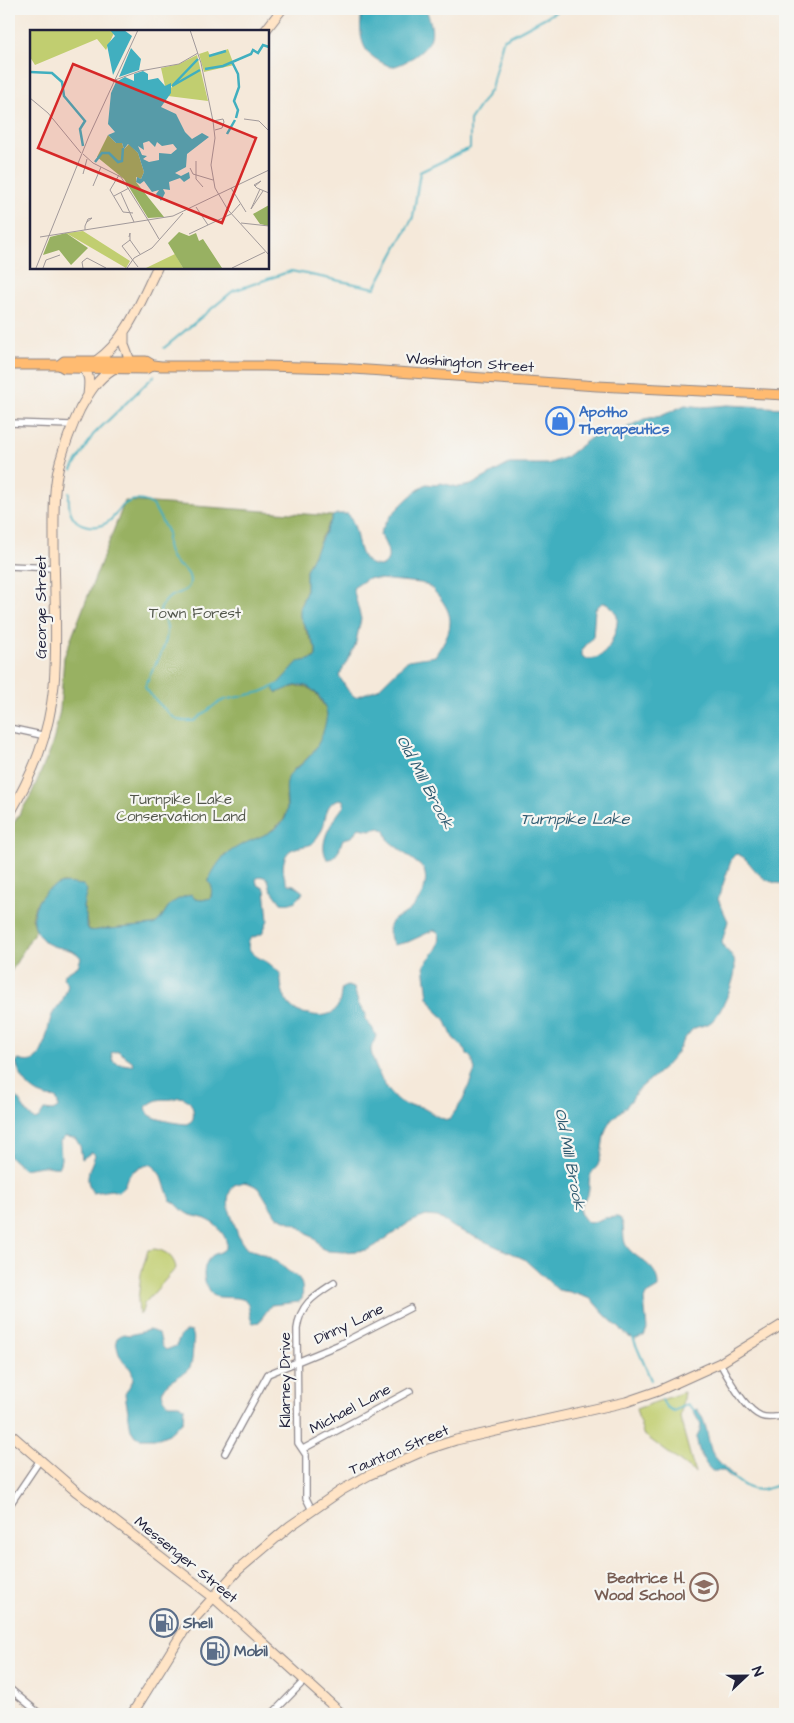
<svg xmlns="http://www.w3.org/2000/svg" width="794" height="1723" font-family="'Architects Daughter',sans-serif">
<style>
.green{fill:#c1ce70;stroke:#727856}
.forest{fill:#98b162;stroke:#5d6a4e}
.water{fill:#41afbf;stroke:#32687d;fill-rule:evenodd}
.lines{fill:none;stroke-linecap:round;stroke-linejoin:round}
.stream{stroke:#41afbf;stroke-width:2}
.street-casing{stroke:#8c868a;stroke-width:8}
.secondary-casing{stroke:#8c868a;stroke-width:11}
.primary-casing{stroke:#8c868a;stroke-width:11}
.street{stroke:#fff;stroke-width:5.5}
.secondary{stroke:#ffe4c6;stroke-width:9}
.primary{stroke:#ffbb71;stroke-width:9}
.labels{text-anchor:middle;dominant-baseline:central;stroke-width:4.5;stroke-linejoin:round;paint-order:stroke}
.street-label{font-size:15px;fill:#22223b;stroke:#f6f6f2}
.shop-label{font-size:15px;font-weight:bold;fill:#366cbe;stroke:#f6f6f2;text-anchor:start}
.park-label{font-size:15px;fill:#52564b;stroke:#f6f6f2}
.education-label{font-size:15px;font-weight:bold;fill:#785e54;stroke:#f6f6f2;text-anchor:end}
.service-label{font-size:15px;font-weight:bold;fill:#4e5e75;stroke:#f6f6f2;text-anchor:start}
.water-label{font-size:16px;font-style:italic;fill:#2e5a70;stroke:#f6f6f2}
.inset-river{fill:none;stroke:#41afbf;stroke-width:2.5}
.inset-road{fill:none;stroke:#a1999a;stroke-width:1}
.view{fill:#d62828;fill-opacity:0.15;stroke:#d62828;stroke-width:2.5}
.inset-edge{fill:none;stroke:#22223b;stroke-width:2.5}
</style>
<rect width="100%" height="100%" fill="#f6f6f2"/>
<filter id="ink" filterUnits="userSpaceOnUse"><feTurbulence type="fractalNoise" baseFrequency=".02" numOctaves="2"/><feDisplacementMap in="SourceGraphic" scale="10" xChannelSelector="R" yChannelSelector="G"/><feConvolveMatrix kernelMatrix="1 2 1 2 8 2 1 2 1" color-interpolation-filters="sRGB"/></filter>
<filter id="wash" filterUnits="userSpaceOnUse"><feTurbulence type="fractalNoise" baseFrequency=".0096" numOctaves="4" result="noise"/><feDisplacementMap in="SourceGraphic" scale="20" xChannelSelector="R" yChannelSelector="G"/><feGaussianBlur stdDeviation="1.12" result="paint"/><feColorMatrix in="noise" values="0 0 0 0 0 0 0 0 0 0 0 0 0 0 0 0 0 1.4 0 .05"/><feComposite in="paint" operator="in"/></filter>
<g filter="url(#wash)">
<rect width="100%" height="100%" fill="#f5e9da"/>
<path class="green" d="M155,1249C166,1251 174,1257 176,1268L144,1304L142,1312L139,1314L138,1300L141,1274L148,1250Z
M684,1392L680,1418L695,1473L643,1434L636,1409Z"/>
<path class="forest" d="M125,501L333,516L321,538L316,551L309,564L306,570V592L300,607L305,629L316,648V656C311,660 307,660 300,662C290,665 291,679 290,688C305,683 315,689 322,703C324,706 327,710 327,713C330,734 311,759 294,769L286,797L287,812L283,821L267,834L244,844L225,855L208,880L212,887L211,898L202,900L195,899L191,894C184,897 174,900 169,906C163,913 162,921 153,925L109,929C102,928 97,932 89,930C88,928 83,909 83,906C83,896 88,898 83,885L62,883L45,893L35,905L32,918L36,929L9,975V831L31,795L50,751L54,738L60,710L64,657Z"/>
<path class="water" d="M362,9H426C434,31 436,41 415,56C407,61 401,65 391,67C385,64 378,61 373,57C358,46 360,25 362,9Z
M685,405L702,407L728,405L785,408V885C775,882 769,883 760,875C752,869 747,856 736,854L732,858L718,899L728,921L722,942C725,954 735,951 735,967C736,979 721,1015 711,1022C705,1027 696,1025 691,1031C683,1039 679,1051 672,1059C662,1071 649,1080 638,1090C634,1094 633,1099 629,1103C623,1111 613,1116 608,1125C601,1138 604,1152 598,1165C596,1169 593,1170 591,1174C588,1180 590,1187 588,1193C585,1201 578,1204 580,1213L587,1222L590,1223L605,1218L617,1217L620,1218C627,1228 620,1239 628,1248C638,1261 659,1264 658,1288L646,1295L644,1300L647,1329L644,1336L636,1339L629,1337L605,1315L591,1299L570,1292L558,1290L524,1259L455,1228L438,1217L426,1216L410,1222L375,1246L367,1250L344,1252L328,1251L321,1248L317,1241L297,1225L276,1216L259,1188L251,1184L244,1182L234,1185C225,1197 228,1207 233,1220C238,1234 237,1237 247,1249C262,1252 276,1260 288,1271C292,1274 297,1275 300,1280C303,1286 303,1293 302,1299L299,1302L271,1305L259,1322L253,1323C249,1318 250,1311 248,1304C245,1295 224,1299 214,1296C202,1287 200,1264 213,1255C217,1253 224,1252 226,1246C229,1238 216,1225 210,1221C204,1217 195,1217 188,1214C180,1210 178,1203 170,1200L162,1177L152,1164C139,1167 126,1172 125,1186L118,1192L111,1190L93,1193C83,1179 90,1169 95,1155L92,1152L82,1159L80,1146L75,1138L65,1137L60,1141L61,1159L59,1167C52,1168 47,1165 41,1166C35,1167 30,1168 23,1169L9,1156V1098L14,1095L16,1096L28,1114L35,1120L39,1118L44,1110L53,1111L58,1108V1103L56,1098C52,1097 48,1098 44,1096C29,1092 19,1075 16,1062L19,1060C46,1070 45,1032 52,1015C55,1009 58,1007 61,1002C63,1000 66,992 67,988C69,984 66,981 63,978L64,975L78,966L81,958C73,945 53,951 43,940C24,921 36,891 60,884C66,882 76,885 83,885L87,890L83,907L86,915V925L89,930C98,932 101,928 109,929L153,925C162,921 163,913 169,906C174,900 184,897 191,894L195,899L202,900L211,898L212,887L208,880C213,872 218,861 226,855C242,840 266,839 282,823C292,813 283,791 288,778C291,770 298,768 304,762C318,749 324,734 327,715C326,703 313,684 299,685C291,686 284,691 276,693L273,689L298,662L313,659L316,656V648L300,617V607L306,592V570L333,516L337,514H348C363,532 351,567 383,566C394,557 385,544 380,534C385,518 411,494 426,484L436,485L441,483L458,487L471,485L509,464H548L566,457L592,437L614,434L644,419L661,416ZM368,578L421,583C431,586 434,591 440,598C458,621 449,634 435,656L408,660L378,689L355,697L347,689L339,676L355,646L361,619L353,588ZM602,603H608C611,607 615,611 617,616C618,623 616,629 614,635C609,649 603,659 587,659L582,656V650L593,637L595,609ZM340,799L344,801V806C333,820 317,842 327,859H331C340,853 339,848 343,839L352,837L359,828L370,830L380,828L385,831L389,841L423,868C431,884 419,905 404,914C399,917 393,918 391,922C387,928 390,939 394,945L408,942L434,930L438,932C444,945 431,955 424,965L428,997L437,1012L445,1019L453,1038L466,1050L467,1054L472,1059L475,1070L463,1100L449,1120C438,1119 430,1111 421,1107C414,1104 408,1107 402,1103C388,1096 373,1066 371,1050C371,1045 375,1041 376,1036L373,1029L365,1019L366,1014L359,1005L354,988L347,986L342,988C340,995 341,1004 335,1010C330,1016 319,1016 313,1015C308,1013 302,1014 297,1011C284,1004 280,987 281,974C276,970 272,965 267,962C258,957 248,954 248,942L251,938L262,934L268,920L265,889L257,884L256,879L261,876L268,879L270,888L281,903C291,905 299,901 303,892L294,885L288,884C281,875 281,854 293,849C299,846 306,847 312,844C316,839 319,835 322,830C327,818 324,803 340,799ZM118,1051L132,1061L133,1064L130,1065L119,1064L113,1061L111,1053ZM179,1097C191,1098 195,1109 193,1119L188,1124C180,1124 156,1120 150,1115C147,1113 147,1110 146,1107C161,1094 164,1103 179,1097Z
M149,1330L159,1333L162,1346L166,1350L176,1346L181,1335L187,1331L192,1332C195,1339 193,1341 193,1348C192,1355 193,1360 190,1367C183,1379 149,1384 168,1404H179L184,1407L183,1421L169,1434L159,1438H140L135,1436L131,1430L125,1394L133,1380C132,1364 127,1369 121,1358C118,1353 117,1347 116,1341L117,1338L123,1334L130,1335Z
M697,1409C707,1422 707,1436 711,1450C713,1457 730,1473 735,1477L733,1479L724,1471H712C704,1464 696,1447 697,1437C698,1433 701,1429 701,1425L693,1411Z"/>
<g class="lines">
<path class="stream" d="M164,348L233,291L291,271L375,288L413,217L420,172L470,148V120L491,89L503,40L561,9
M72,470L93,435L154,376
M69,493C69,500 68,507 71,513C76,527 96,530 108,522C117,516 119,504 131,501C138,499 147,501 153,505L168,533C165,545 168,557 178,565C183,569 187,570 189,576C194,592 178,592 170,597C165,600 162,606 160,610C161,616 167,622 167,628C168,650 151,668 145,687C148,693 171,717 178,720C183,722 189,721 194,721L216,704L224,700L261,692L277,685
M633,1338L651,1380
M662,1400L666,1407L674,1411L687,1404L695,1411
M732,1477C741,1484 750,1491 762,1490C770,1489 776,1483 785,1486"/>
</g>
</g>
<g filter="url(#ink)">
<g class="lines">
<defs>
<path id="street" d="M9,423L72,425
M9,566L54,568
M9,728L46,736
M720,1363C728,1378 746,1410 761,1416C768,1419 778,1416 785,1416
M303,1449L410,1391
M225,1453L268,1374L338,1345L410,1308
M9,1506L40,1460
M312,1510L306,1498V1455L298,1443L297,1329C300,1304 314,1296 334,1283
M9,1688L40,1714
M272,1714L305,1680"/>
<path id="secondary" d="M265,31L282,9
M124,333V345L130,361
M96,361C127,340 141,300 157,268
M82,368C91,374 89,385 88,395
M9,815C34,772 49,735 54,685C58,637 54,589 54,541C54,515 53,487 60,462C65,444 72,426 80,409C89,393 97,379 113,369
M9,1433L77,1492L213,1597L342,1714
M132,1714L185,1629L238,1570L290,1526L342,1490L369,1475L428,1449L456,1440L626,1402L658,1391L720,1363L785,1323"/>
<path id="primary" d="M9,365H59L64,368L146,369L153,365
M59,365L64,361H146L153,365L161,366H265L339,368L597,386L785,395"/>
</defs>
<use href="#street" class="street-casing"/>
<use href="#secondary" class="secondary-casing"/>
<use href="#primary" class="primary-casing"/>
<use href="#street" class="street"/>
<use href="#secondary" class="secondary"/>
<use href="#primary" class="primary"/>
</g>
</g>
<defs>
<symbol id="shop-ring" viewBox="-11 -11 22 22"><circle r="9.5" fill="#f6f6f2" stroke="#3f7fe0" stroke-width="1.5"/><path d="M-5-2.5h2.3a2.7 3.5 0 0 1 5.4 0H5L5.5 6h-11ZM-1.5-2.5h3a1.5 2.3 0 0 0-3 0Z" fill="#3f7fe0"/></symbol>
<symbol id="school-ring" viewBox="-11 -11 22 22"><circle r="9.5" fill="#f6f6f2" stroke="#8d6e63" stroke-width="1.5"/><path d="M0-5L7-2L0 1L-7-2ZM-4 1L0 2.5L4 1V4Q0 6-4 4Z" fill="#8d6e63"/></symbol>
<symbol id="fuel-ring" viewBox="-11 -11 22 22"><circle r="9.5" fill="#f6f6f2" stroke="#5c6f8a" stroke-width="1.5"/><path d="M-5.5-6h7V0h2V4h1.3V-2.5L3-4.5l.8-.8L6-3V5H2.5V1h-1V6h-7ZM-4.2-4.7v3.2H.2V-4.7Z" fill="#5c6f8a"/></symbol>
</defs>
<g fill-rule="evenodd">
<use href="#shop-ring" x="544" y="405" width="32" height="32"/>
<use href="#school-ring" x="688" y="1571" width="32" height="32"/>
<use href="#fuel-ring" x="148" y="1607" width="32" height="32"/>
<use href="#fuel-ring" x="199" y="1635" width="32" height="32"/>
</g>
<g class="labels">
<g class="street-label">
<text transform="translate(470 363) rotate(4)">Washington Street</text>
<text transform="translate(41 607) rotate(-90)">George Street</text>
<text transform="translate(349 1324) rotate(-26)">Dinny Lane</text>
<text transform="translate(285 1380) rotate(-90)">Kilarney Drive</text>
<text transform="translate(350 1409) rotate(-28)">Michael Lane</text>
<text transform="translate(399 1450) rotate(-23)">Taunton Street</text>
<text transform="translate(186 1560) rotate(39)">Messenger Street</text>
</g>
<g class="shop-label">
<text x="579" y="412">Apotho<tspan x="579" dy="17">Therapeutics</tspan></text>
</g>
<g class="park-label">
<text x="195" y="613">Town Forest</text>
<text x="181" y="799">Turnpike Lake<tspan x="181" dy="17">Conservation Land</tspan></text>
</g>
<g class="education-label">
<text x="685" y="1578">Beatrice H.<tspan x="685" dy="17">Wood School</tspan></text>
</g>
<g class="service-label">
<text x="183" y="1623">Shell</text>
<text x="234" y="1651">Mobil</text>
</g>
<g class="water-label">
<text transform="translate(425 782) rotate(62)">Old Mill Brook</text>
<text x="575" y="819">Turnpike Lake</text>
<text transform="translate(570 1159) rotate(79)">Old Mill Brook</text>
</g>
</g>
<g transform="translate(30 30)">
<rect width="239" height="239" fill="#f5e9da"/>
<path d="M0,0H83L84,3L76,20L67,9L5,35L0,27ZM198,19L204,35L174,42L169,24L178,21L180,26ZM167,25L178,71L138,66L142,56H135L131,38L149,34ZM53,201L100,231L96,238L36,203ZM145,224L153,238H116Z" fill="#c1ce70"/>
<path d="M78,105L86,113H92L94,119L99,114L108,123L114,142L111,149L106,147V152L134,187L118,188L94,149L67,127ZM239,175V196L230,194L223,184ZM149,202L159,206L166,203L169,211L173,209L192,238H153L138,213ZM36,203L58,218L41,235L29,220L13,225L20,207Z" fill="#98b162"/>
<path d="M80,0H94L102,6L83,45L77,15L85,6ZM101,18L111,29L109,40L89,47ZM113,41L118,44V50L128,48L135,56L141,53V63L131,77L146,84L155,102L162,109L172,103L179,107L157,124L156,137L145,143L151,146L159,142L160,148L154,152L150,148L139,152L140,160L133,159L135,163L131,171L126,164L129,160L122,162L114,151L110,154L106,152L107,147L111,149L114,142L108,123L98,114L94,119L92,113H86L78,105L85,102L78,94L81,63L86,52L95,47L104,51V44ZM119,111L125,117L127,112L132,116L143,114L147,119L141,124L129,123V130L119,132L113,129L117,126L112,125L108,116L114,120L113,113Z" fill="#41afbf" fill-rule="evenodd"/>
<path class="inset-river" d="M179,26L196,21M202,32L208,44L209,57L204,71L208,80L206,88M175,39L193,36L221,24L223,20L228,23L233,15L239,17M0,42L22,43L32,52L34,66L55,91L50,99L53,116M143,55L168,29M142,56L170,40M197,104L205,90M65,132L72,123H79L88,132L92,131L93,118"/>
<path class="inset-road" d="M160,0L171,33L183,91L185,108L181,135L185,158L198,180L239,225M85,50L110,41L149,34L168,23M0,68L18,83L51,123M214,89L229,91L239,101M183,91L193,89L194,92L192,98L185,100M53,124L63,133L91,147L118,190M166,131V149L173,157M160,138L163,144L183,150M53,144L57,129M89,145L80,160L93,182L103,183M63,156L71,137M225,156L231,151L224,155L227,158L239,163M201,158L216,182M230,159L221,179L233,161M91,163L104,192M84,166L99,158M166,177L178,195M118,190L129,209M211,193L239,196M55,200V196L58,189L62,188L57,192M159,204L201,184L210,174M10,207L143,186L239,140M99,207L100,203V210L110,224M100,210L92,216L108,237M6,238L59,106L108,0M13,238L16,230L30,225M53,238L52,232L57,228L76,238M97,238L104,228L122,218L153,183M202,238L235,222"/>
<path class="view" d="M43,34L226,108L192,193L8,118Z"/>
<rect width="239" height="239" class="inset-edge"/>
</g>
<rect width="794" height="1723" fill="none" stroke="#f6f6f2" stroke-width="30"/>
<g transform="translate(746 1676) rotate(68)" stroke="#f6f6f2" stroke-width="4" paint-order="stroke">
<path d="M0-4L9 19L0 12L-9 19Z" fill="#22223b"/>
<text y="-8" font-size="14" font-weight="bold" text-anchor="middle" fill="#22223b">N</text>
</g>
</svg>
